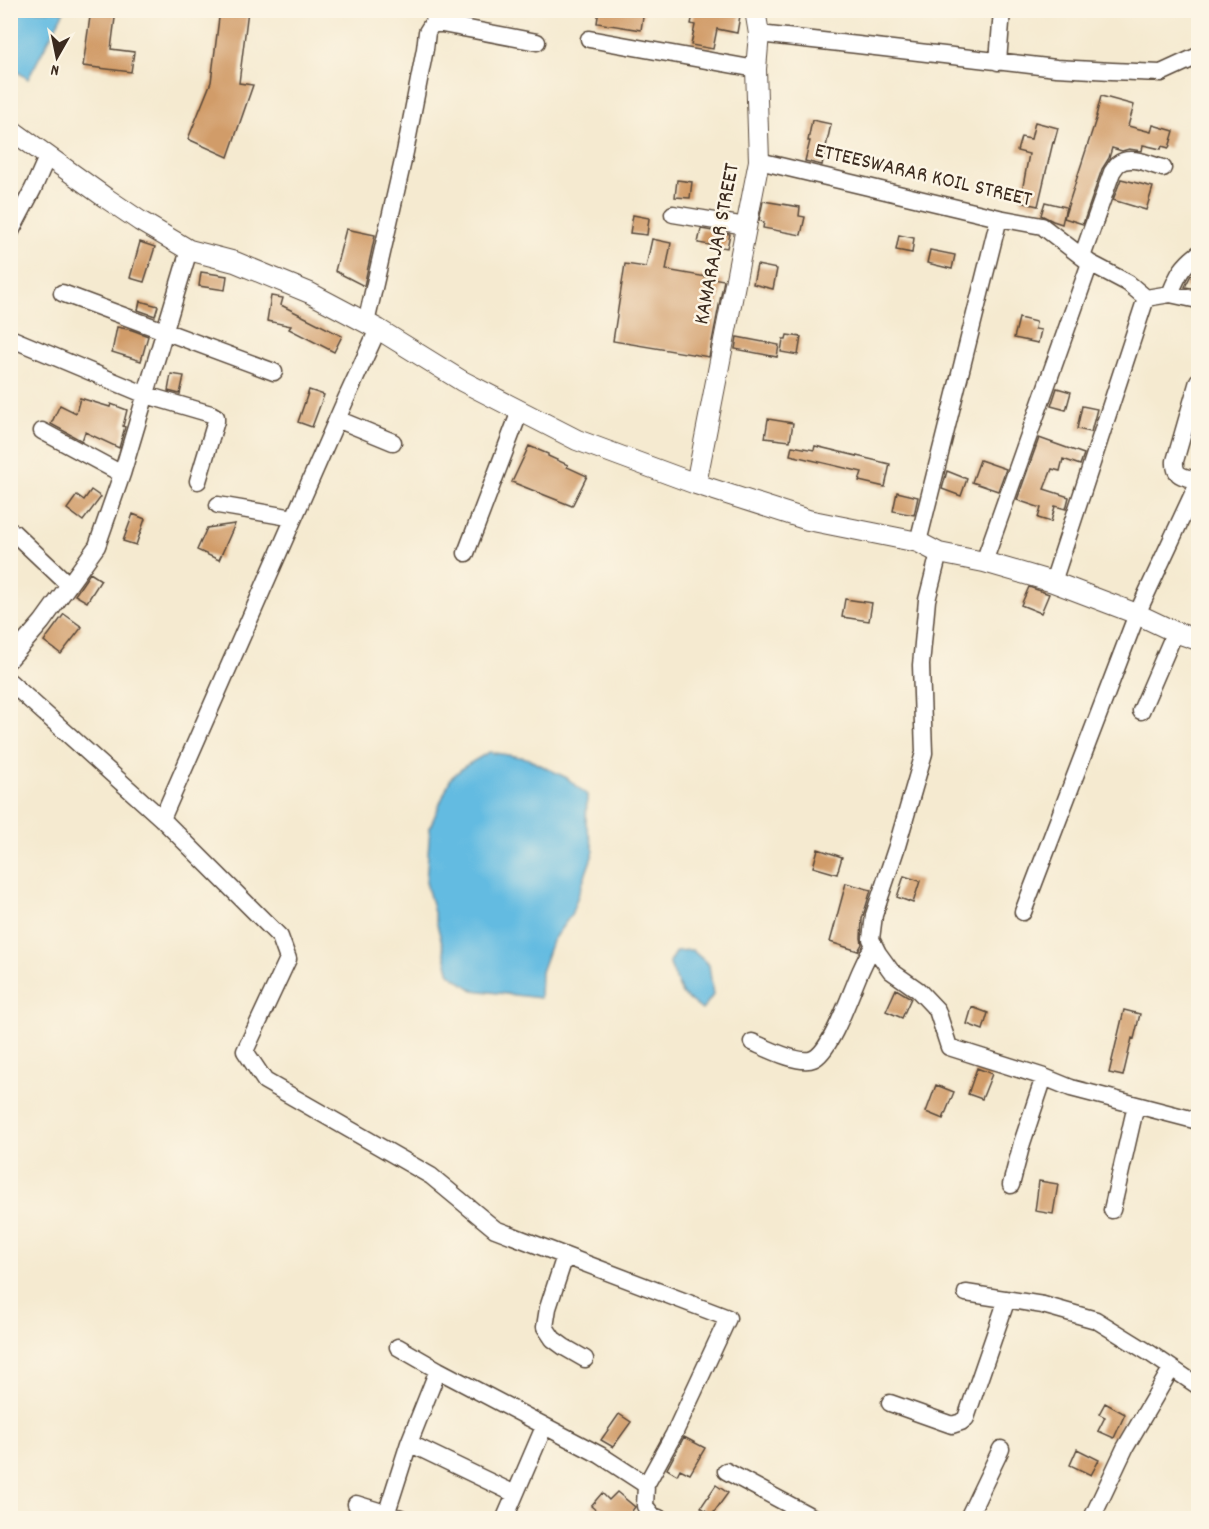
<svg xmlns="http://www.w3.org/2000/svg" width="1209" height="1529" font-family="Dekko,sans-serif">
<style>
.water{fill:#64bbe1;stroke:#507280;stroke-width:1.5}
.building{fill:#d19c69}
.lines{fill:none;stroke-linecap:round;stroke-linejoin:round}
.minor-casing{stroke:#574739;stroke-width:19}
.tertiary-casing{stroke:#574739;stroke-width:22}
.minor{stroke:#fff;stroke-width:16}
.tertiary{stroke:#fff;stroke-width:20}
.labels{text-anchor:middle;dominant-baseline:central;stroke-width:5;stroke-linejoin:round;paint-order:stroke}
.street-label{font-size:22px;fill:#3b2a1e;stroke:#fcf5e5}
</style>
<rect width="100%" height="100%" fill="#fcf5e5"/>
<filter id="ink" filterUnits="userSpaceOnUse"><feTurbulence type="fractalNoise" baseFrequency=".0167" numOctaves="2"/><feDisplacementMap in="SourceGraphic" scale="12" xChannelSelector="R" yChannelSelector="G"/><feConvolveMatrix kernelMatrix="1 2 1 2 8 2 1 2 1" color-interpolation-filters="sRGB"/></filter>
<filter id="wash" filterUnits="userSpaceOnUse"><feTurbulence type="fractalNoise" baseFrequency=".008" numOctaves="4" result="noise"/><feDisplacementMap in="SourceGraphic" scale="24" xChannelSelector="R" yChannelSelector="G"/><feGaussianBlur stdDeviation="1.35" result="paint"/><feColorMatrix in="noise" values="0 0 0 0 0 0 0 0 0 0 0 0 0 0 0 0 0 1.4 0 .05"/><feComposite in="paint" operator="in"/></filter>
<g filter="url(#wash)">
<rect width="100%" height="100%" fill="#f5ead0"/>
<path class="water" d="M11,10L64,11L28,79L11,67Z
M489,752L526,758L567,778L587,795L586,824L594,851L571,915L552,941L541,972L540,998L473,990L450,974L426,882L430,827L451,778L465,766Z
M692,950L709,965L713,995L702,1010L682,994L669,962L676,951Z"/>
<g id="blocks">
<path class="building" d="M91,10H116L111,49L134,52L131,72L83,66Z
M220,10H248L239,83L253,85L228,157L188,139L211,82Z
M599,10H644L641,30L597,23Z
M694,10H741L737,33L717,29L713,49L691,45L695,25L691,24Z
M1101,96L1134,105L1128,126L1151,132L1153,125L1174,131L1169,148L1162,146L1161,149L1143,145L1142,151L1129,149L1122,151L1112,148L1109,158L1102,169L1083,224L1064,218L1097,116H1096Z
M812,120L831,124L822,165L805,161L810,141H808Z
M1035,122L1058,128L1054,143L1053,142L1038,206L1020,202L1029,154L1017,151L1021,137L1031,139Z
M1121,179L1153,187L1146,210L1113,200Z
M677,180L692,182L690,198L675,197Z
M763,201L800,207L799,216L805,217L801,235L763,228L764,222L759,221Z
M1045,202L1066,207L1062,224L1053,221L1041,215Z
M633,215L649,218L647,235L630,233Z
M346,229L375,235L364,286L335,271Z
M701,229L730,234L727,248L698,243Z
M899,235L914,238L912,253L896,250Z
M652,239L671,243L666,270L724,280L709,357L613,341L625,264L646,267Z
M140,242L155,247L144,282L130,278Z
M930,250L955,255L952,269L927,263Z
M757,265L777,269L773,289L753,284Z
M201,272L227,276L225,290L199,286Z
M1191,275L1198,276V289L1185,287Z
M271,296L283,298L281,305L342,336L334,352L289,329L291,326L267,321Z
M140,301L158,306L155,316L138,310Z
M1019,318L1036,322L1035,329L1041,330L1038,343L1014,338Z
M117,327L132,330L148,336L141,361L112,352Z
M787,335L801,337L798,355L781,352L783,339H786Z
M737,337L779,345L777,357L735,349Z
M171,374L184,376L180,394L168,391Z
M1057,388L1071,392L1066,410L1051,406Z
M309,390L324,395L312,427L298,422Z
M80,398L110,407L111,404L127,410L123,426L125,427L119,448L85,432L82,441L51,424L60,405L76,413Z
M1082,406L1097,409L1091,432L1077,429Z
M768,419L793,423L790,441L765,438Z
M1039,438L1084,454L1080,465L1063,459L1060,471L1052,469L1044,489L1069,497L1066,509L1055,506L1051,522L1038,518L1041,508L1017,500Z
M529,446L548,454V456L568,465L567,467L587,476L572,506L512,482Z
M792,446L814,450L815,446L890,464L885,487L859,481L862,472L790,455Z
M980,460L1006,469L998,491L972,482Z
M947,471L967,479L961,496L942,489Z
M91,490L101,497L83,521L67,509L77,495L84,500Z
M897,492L918,497L914,515L893,511Z
M133,514L145,519L136,545L123,541Z
M235,524L219,560L197,550L207,528Z
M90,573L101,580L87,602L75,595Z
M1029,587L1049,594L1041,613L1021,605Z
M845,599L872,603L869,621L842,617Z
M64,614L82,627L61,654L44,641Z
M818,849L842,857L837,874L813,867Z
M904,876L920,881L913,903L897,897Z
M846,883L871,890L862,919L861,938L862,944L858,951L830,942Z
M896,989L911,998L902,1018L886,1011Z
M972,1007L988,1013L983,1030L967,1024Z
M1124,1010L1140,1014L1134,1039L1132,1038L1123,1076L1109,1073Z
M977,1068L992,1074L982,1099L968,1094Z
M936,1085L954,1092L943,1119L926,1112Z
M1039,1181L1058,1184L1053,1214L1035,1211Z
M1105,1403L1125,1414L1114,1438L1098,1431L1105,1417L1099,1414Z
M619,1414L631,1422L613,1447L601,1440Z
M684,1437L705,1448L690,1474L680,1469L677,1475L667,1469Z
M1077,1449L1099,1460L1091,1475L1070,1465Z
M716,1485L728,1493L712,1515L701,1507Z
M617,1492L635,1507L627,1518H605L591,1506L602,1493L609,1500Z"/>
</g>
</g>
<g filter="url(#ink)">
<use href="#blocks" fill-opacity="0" stroke="#574739" stroke-width="1.5"/>
<g class="lines">
<defs>
<path id="minor" d="M759,34L858,45L1056,68L1112,71L1161,73L1198,56
M589,39L756,69
M998,62L1002,10
M759,161L999,218L1042,226L1090,263L1128,283L1146,298L1170,294L1198,300
M673,214L746,226
M10,233L33,189L48,155
M1082,257L1112,172C1113,171 1117,164 1118,164C1130,154 1151,165 1163,168
M62,293L274,372
M1170,294C1178,275 1181,267 1198,254
M366,323L405,152L425,49L427,32L432,24H442L537,42
M10,338L146,395L211,414L216,417V421L198,481
M337,419L393,442
M42,431L122,474
M218,505L294,518
M13,532L69,585
M918,542L999,218
M466,553L520,411
M939,553L927,600L921,665L924,753L897,846L874,915L871,939L878,953L891,971L918,990L937,1010L949,1047L1044,1077L1071,1088L1198,1121
M984,562L1090,263
M1053,582L1146,298
M10,659L42,622L97,546L122,474L189,250
M10,682L162,819L280,937L288,959L245,1051L265,1081L431,1176L495,1229L728,1318L674,1434L646,1485L645,1506L653,1516L659,1518
M1141,711L1175,632
M162,819L346,399L378,329
M1023,912L1137,614L1197,485L1196,480C1183,476 1174,477 1175,461L1198,381
M752,1042C766,1048 799,1065 813,1059C832,1051 852,989 861,970C865,961 869,953 874,945
M1011,1185L1022,1143L1044,1077
M1112,1210L1136,1105
M565,1256L548,1308L545,1327L553,1339L564,1347L585,1359
M966,1293L1043,1305L1096,1320L1151,1354L1198,1386
M398,1347L438,1370L600,1455L646,1485
M890,1403L952,1425L961,1422L966,1418L1007,1299
M409,1443L515,1494
M726,1471L814,1518
M356,1504L401,1518
M385,1518L409,1443L438,1370
M505,1518L544,1427
M968,1518L1001,1449
M1092,1518L1125,1448L1171,1369"/>
<path id="tertiary" d="M10,129L106,198L140,221L189,250L235,262L310,293L378,329L462,381L577,440L696,484L808,520L918,542L939,553L984,562L1053,582L1137,614L1175,632L1198,640
M696,484L759,161L756,69L759,34L755,10"/>
</defs>
<use href="#minor" class="minor-casing"/>
<use href="#tertiary" class="tertiary-casing"/>
<use href="#minor" class="minor"/>
<use href="#tertiary" class="tertiary"/>
</g>
</g>
<g class="labels">
<g class="street-label">
<text transform="translate(923 176) rotate(13)">ETTEESWARAR KOIL STREET</text>
<text transform="translate(718 244) rotate(-79)">KAMARAJAR STREET</text>
</g>
</g>
<rect width="1209" height="1529" fill="none" stroke="#fcf5e5" stroke-width="36"/>
<g transform="translate(57 57) rotate(189)" stroke="#fcf5e5" stroke-width="4.5" paint-order="stroke">
<path d="M0-4.5L10 22L0 15L-10 22Z" fill="#3b2a1e"/>
<text y="-9" font-size="16" font-weight="bold" text-anchor="middle" fill="#3b2a1e">N</text>
</g>
</svg>
